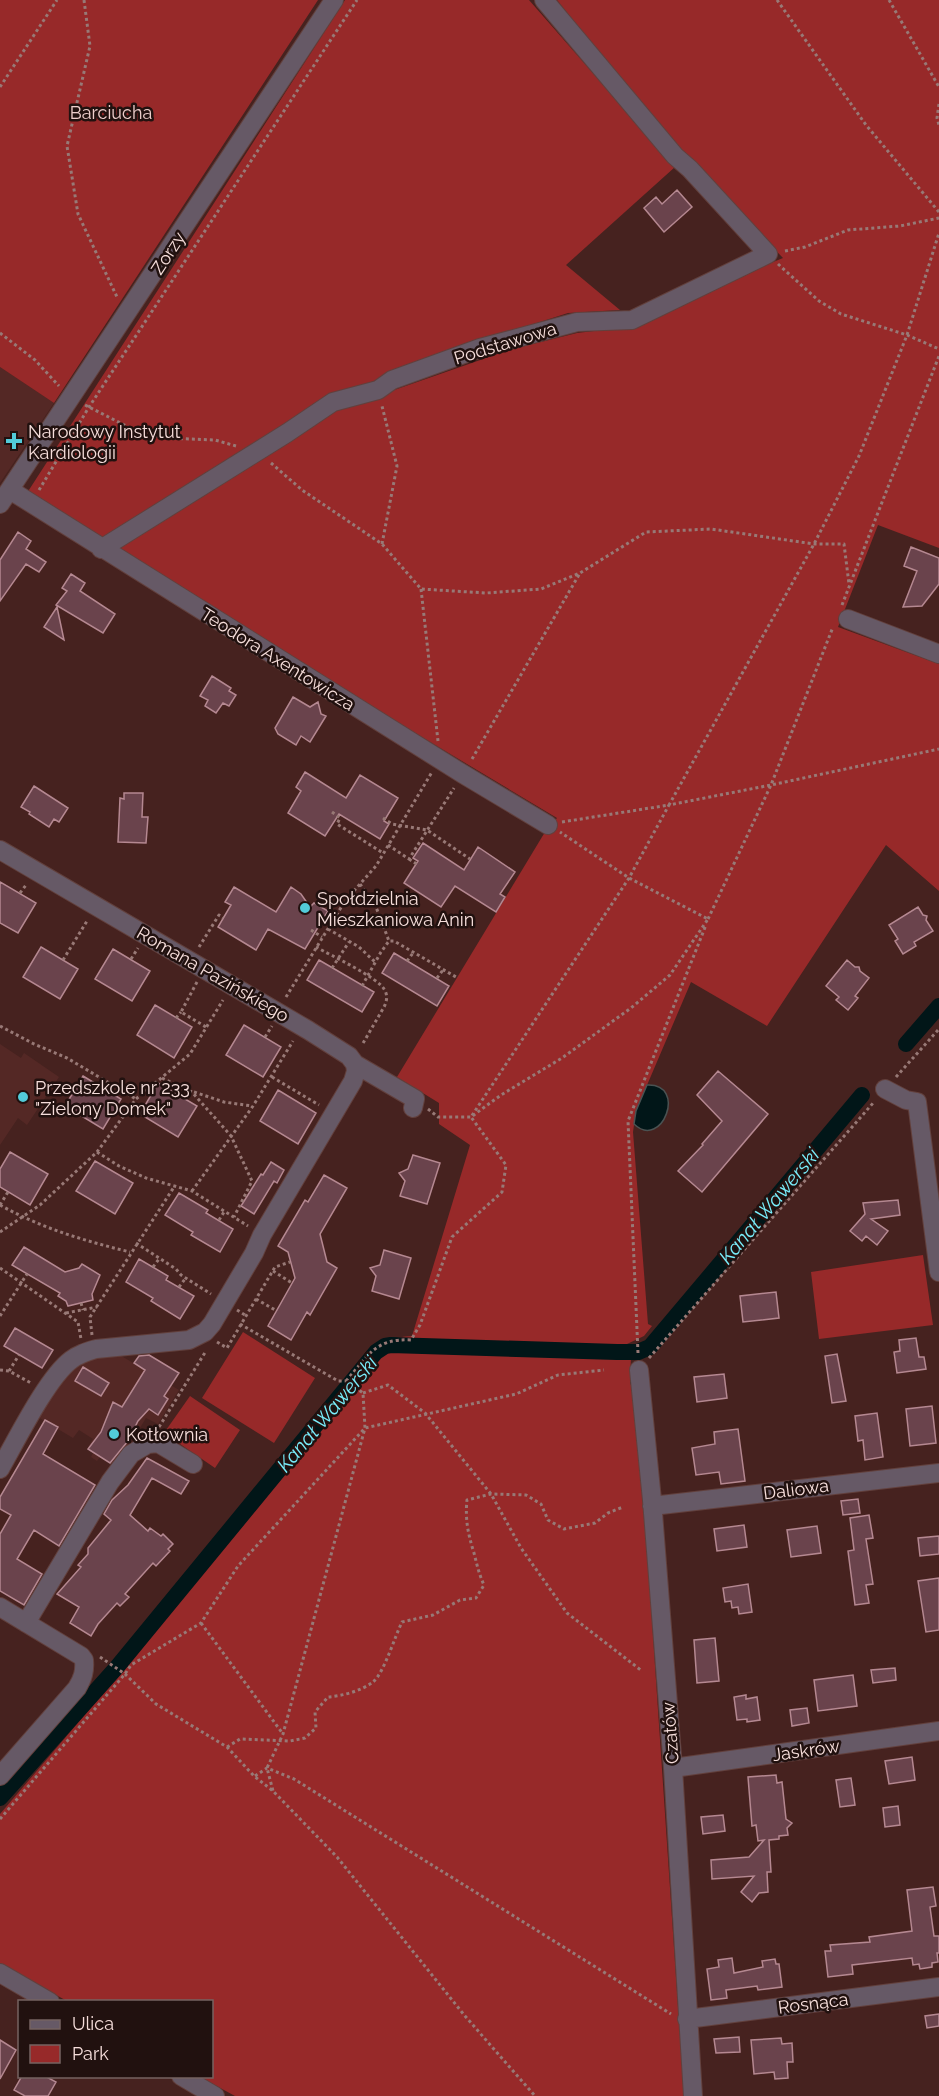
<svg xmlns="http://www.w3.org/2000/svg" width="939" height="2096" font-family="Raleway,sans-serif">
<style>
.built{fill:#542825}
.green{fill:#972929}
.water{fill:#011618;stroke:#4a5252;stroke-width:1.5}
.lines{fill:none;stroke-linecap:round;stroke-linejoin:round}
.canal{stroke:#011618;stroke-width:16}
.building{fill:#6a434c;stroke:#b58891;stroke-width:1.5}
.minor-casing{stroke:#62403d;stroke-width:20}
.path{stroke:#987976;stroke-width:3;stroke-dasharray:3 3;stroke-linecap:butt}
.minor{stroke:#665966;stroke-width:18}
.poi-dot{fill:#52cbd9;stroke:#21110f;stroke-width:2}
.labels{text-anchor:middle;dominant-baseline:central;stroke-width:5;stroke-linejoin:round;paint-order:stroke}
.park-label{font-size:18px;fill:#eececb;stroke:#21110f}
.street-label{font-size:18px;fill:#f6dedb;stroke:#21110f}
.poi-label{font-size:18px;fill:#f6dedb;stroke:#21110f;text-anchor:start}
.water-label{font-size:20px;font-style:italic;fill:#79eefc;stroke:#21110f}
</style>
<rect width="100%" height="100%" fill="#46221f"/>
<path class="built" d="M0,367L54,403L0,483Z
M0,1044L21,1058L24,1053L59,1077L27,1125L18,1118L0,1145Z
M118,1354L179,1390L158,1424L146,1418L117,1465H114L100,1457L97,1461L91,1457L93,1453L87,1449L93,1439L79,1430L73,1438L38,1417L58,1381L81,1361Z"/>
<path class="green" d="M0,0H318L54,403L0,367Z
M345,0H529L675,167L566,265L620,310L568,313L496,336L328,398L302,412L213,473L102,540L27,493Z
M557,0H939V548L878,525L838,627L939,664V891L886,845L767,1026L691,982L636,1111L633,1132L648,1324L652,1326L644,1336L627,1344L631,1356L630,1383L637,1398L684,2096H235L200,2077L212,2076V2002L67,2001L0,1964V1814L142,1648L357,1381L348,1375C371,1347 373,1339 412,1336L470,1145L439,1124V1103L397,1077L545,832L557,818L340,688L117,549L331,412L509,350L577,333L636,326L743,274L783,258L685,156L615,73Z
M923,1255L933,1325L819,1339L811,1272Z
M243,1332L315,1378L274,1443L202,1398Z
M190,1396L240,1430L215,1468L164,1433Z"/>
<path class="water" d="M647,1085C688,1083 662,1151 634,1124L636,1111Z"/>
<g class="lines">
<path class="canal" d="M906,1044L939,1006
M0,1798L117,1667L376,1352L385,1346L391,1345L617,1352H638L650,1347L862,1095"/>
</g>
<path class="building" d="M677,190L692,207L664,232L644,208L656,197L662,204Z
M18,532L31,541L26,549L46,562L39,572L26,564L0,601V560Z
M911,547L939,558V584L922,606L903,607L917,571L904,566Z
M71,574L85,583L80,591L115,614L103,633L56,605L67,591L62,588Z
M57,607L64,640L44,627Z
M212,676L231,688L229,691L236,695L229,706L223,703L216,713L205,706L208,700L200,696Z
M293,697L310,707L318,702L321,714L326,716L310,742L301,736L296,745L278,734L275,728Z
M305,772L346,798L360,775L398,798L384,821L389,824L380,839L339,814L325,836L288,813L301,791L296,787Z
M34,786L68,808L59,822L54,819L49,827L29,814L30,812L21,807Z
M124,793H143L142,817H148L146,843L118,842L120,798L124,799Z
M423,843L464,870L478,847L515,872L500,894L505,897L496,912L455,886L441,907L404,883L418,861L413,858Z
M0,882L36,903L18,933L0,923Z
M234,887L276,912L291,887L301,894L310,907L314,903L328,911L305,949L268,929L256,950L218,927L231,905L225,902Z
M918,907L923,915L927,916L926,920L933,931L914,942L916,946L903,954L895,941L898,939L889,925Z
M41,947L78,969L60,999L23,977Z
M113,949L150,971L132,1001L95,979Z
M394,953L449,986L437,1006L382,973Z
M319,960L374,992L362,1012L307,980Z
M847,960L855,967H859L860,971L869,978L855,996L858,998L848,1010L836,1000L839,997L826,986Z
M155,1005L192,1027L174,1058L137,1035Z
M244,1025L281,1047L263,1077L226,1055Z
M718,1071L768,1114L702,1192L678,1171L703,1145L702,1144L722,1121L697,1095Z
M83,1076L121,1099L103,1129L65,1106Z
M158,1083L197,1106L178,1137L140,1114Z
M278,1090L316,1113L298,1144L260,1121Z
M10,1152L48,1174L30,1205L0,1187V1169Z
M413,1155L440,1163L427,1204L400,1196L405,1181L399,1173L408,1169Z
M95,1161L133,1183L115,1214L76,1191Z
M271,1162L284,1170L277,1183L274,1181L254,1214L241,1206L261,1174L263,1175Z
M324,1175L347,1188L320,1234L327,1262L337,1268L310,1315L307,1312L291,1340L268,1326L295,1278L288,1252L278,1246L305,1200L308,1202Z
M179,1193L208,1210L206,1213L233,1229L220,1252L191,1235L193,1232L165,1215Z
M898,1200L900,1215L871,1219L888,1231L877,1245L866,1236L862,1241L850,1231L865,1214L863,1203Z
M24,1247L65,1272L79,1268L82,1264L100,1275L92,1294L93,1300L68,1306L66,1301L58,1296L60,1293L12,1265Z
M384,1250L411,1258L399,1299L372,1291L376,1276L370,1268L380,1265Z
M139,1259L168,1276L166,1280L194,1296L180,1319L151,1301L153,1298L126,1282Z
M776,1292L779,1318L743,1322L740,1296Z
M15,1328L53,1350L42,1368L4,1346Z
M916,1338L919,1357H924L926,1369L897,1373L894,1352L900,1351L899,1340Z
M837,1354L846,1401L832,1403L825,1356Z
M149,1355L179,1373L164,1396L168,1399L158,1415L149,1409L138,1421L128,1441L110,1463L88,1449L101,1432L113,1402L122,1407L145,1370L134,1363L139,1356Z
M83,1367L109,1383L101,1396L75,1381Z
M724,1374L727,1398L697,1402L694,1377Z
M932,1406L936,1443L910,1446L906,1409Z
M877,1413L883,1457L865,1460L863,1440L858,1441L855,1416Z
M45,1420L58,1427L43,1454L95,1485L59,1546L34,1530L17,1559L42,1574L24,1605L0,1591V1534L11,1515L0,1509V1497Z
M738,1429L745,1481L721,1484L719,1472L696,1475L692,1448L715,1444L714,1432Z
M147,1458L189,1481L181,1494L152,1478L130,1515L148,1531L150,1528L161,1536L163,1534L173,1544L168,1549L170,1551L156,1566L153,1563L125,1594L129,1597L120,1606L117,1603L98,1624L91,1636L70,1623L79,1607L57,1594L81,1567L78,1565L88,1554V1548L111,1520L104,1514L112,1500L128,1485Z
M858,1499L860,1513L843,1515L841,1501Z
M869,1515L873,1538L866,1539L873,1584L866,1585L869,1603L855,1605L848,1551L854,1550L850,1518Z
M744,1525L747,1547L717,1551L714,1529Z
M817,1526L821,1553L791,1557L787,1530Z
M939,1536V1554L920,1556L918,1538Z
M939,1578V1630L926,1632L918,1581Z
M748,1584L752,1612L739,1614L738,1607L732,1608L731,1601L725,1602L723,1588Z
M715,1638L719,1681L697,1683L694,1640Z
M895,1668L896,1680L873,1683L871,1670Z
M853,1675L857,1706L818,1711L814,1680Z
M746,1695V1699L757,1697L760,1720L747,1722V1719L737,1720L734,1697Z
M807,1708L809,1723L792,1726L790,1710Z
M912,1757L915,1780L889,1784L885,1761Z
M776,1775L777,1783L782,1782L786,1819L792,1823L787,1828L788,1835L779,1836V1839L769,1840L771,1872H767L768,1892L759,1893L752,1902L741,1892L754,1876L712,1879L711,1860L749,1857L764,1840L758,1841L756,1825L752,1826L748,1777Z
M851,1778L855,1805L840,1807L836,1780Z
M898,1806L900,1825L885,1827L883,1808Z
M723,1815L725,1831L703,1834L701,1817Z
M933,1887L936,1906L930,1907L934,1936H939V1953H937L938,1962L932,1963V1967L920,1969L919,1964L913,1965L912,1958L852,1965L853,1974L828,1977L825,1951H831L830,1945L870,1942L869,1937L912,1931L907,1890Z
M732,1958L734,1973L763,1967L762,1961L775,1959L776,1964H779L782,1987L758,1990L757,1986L726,1990L727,1998L711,2000L707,1969L719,1967L718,1960Z
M939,2014V2026L927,2028L925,2016Z
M739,2037L740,2052L716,2053L714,2039Z
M781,2038L782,2044L792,2043L793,2062H787L788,2078L775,2079L774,2072L754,2074L751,2040Z
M0,2040L16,2050L0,2079Z
M22,2076H45L56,2082L48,2096H25L14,2090Z"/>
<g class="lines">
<defs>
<path id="minor" d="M10,490L463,774L548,825
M0,504L334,0
M101,549L287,433L333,402L378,390L392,380L480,348L577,322L632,320L768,254L690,169L675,156L544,0
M848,619L939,654
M0,850L308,1030L349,1056L355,1064L415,1099L413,1108
M885,1089L906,1100L917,1102L939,1272
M639,1370L652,1500L673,1768L693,2096
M0,1469C16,1441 47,1378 71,1360C79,1354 86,1352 96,1349L189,1340L205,1332L212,1324L254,1253L262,1235L353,1081L356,1071L355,1064
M652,1506L939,1473
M0,1607L81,1656L84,1660C85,1671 83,1678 77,1688L0,1776
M26,1623L110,1482L131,1454L148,1444L158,1443L193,1464
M673,1768L939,1731
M0,1973L50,2002
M687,2019L939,1987
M181,2076L215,2096"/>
</defs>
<use href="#minor" class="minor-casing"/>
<path class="path" d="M84,0L90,46L67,146L78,214L117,297
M777,0L866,125L939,212
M889,0L939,87
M0,87L57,0
M939,104L937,118L939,125
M785,251L805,247L848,230L900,226L939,218
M778,264L819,301L841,314L907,335L939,349
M0,333L35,360L59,386
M85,405L138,432L166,438L215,440L236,446
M271,463L302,490L382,544L421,589L486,593L541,589L580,573L646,532L711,529L814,544H844L849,584
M39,490L89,407L357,0
M382,544L397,466L382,406
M421,589L438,741
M842,605L939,356
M472,759L580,573
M332,812L340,818L337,824L383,853
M383,818L392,824L427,830L470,859
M562,822L669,805L814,544L859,456L907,335L939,233
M388,845L409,859L454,788
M409,859L418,865
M360,884L376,907L389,941
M20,893L26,885
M708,919L771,785L833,627
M328,929L359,947L375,962
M311,930L322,937
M199,947L219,915L223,918
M316,947C330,955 377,977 384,989C388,995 387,1001 384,1007L362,1045
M131,959L138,948
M63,960L87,921
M407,961L413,953
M332,968L349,942
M437,978L443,970
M197,982L181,1012L206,1027
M362,986L381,952L389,941H394L456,977
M286,997L345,901L376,866L432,772
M176,1018L181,1012
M0,1026L34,1044L67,1058L136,1099
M265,1037L272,1026
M272,1077L319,1105
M896,1077L939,1029
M162,1078L192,1092L231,1136L252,1181L234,1217
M194,1092L224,1102L252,1106
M181,1097L185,1089
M428,1109L438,1117H471L501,1095L562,1058L631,1008L670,975L708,919L629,878L560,832
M97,1152L119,1166L146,1178L192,1191L248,1226
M192,1191L253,1106L293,1041
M0,1205C41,1228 85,1241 130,1252
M0,1205L8,1192
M219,1220L224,1212
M0,1232L40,1205L97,1152L136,1099L190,1054L223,1000
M136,1243L176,1269L181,1275L211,1294
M153,1267L159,1259
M0,1268L78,1322L81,1339
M273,1271L292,1283
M179,1287L185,1279
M256,1299L277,1311
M81,1303L83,1310
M237,1310L245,1315
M66,1313L97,1307
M0,1316L27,1274
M240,1324L338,1381H346L363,1393L365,1428L283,1734L267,1768L273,1791
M92,1335L90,1317L174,1187
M217,1342L227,1348L275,1267L290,1262
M638,1353L628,1121L706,925
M649,1358L874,1102
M0,1370L9,1371L31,1383
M9,1371L19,1355
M346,1381C368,1356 375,1338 411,1340L420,1325L452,1237L502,1192L506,1165L471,1117L629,878L669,805L771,785L939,749
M363,1393L388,1385L425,1413L491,1494L521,1548L567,1613L642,1671
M159,1427L206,1351
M201,1623L283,1734
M100,1657L125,1674L156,1704L227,1747L254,1776L273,1791L337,1857L465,2016L535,2096
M227,1747L240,1739L290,1741L305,1738L316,1728L315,1712L328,1697C342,1696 361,1691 373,1682C384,1673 395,1636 402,1622L433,1615L460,1600L476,1598L484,1585C479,1574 477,1565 474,1553C468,1534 465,1519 467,1500L491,1494L526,1495L541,1504L548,1520L564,1529L595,1523L608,1513L623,1507
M255,1776L267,1768L294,1779L671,2014
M0,1819L125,1674L131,1665L201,1623L238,1566L365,1428L516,1394L558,1375L604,1370"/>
<use href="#minor" class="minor"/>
</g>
<g class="poi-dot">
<path d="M11 432h6v6h6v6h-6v6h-6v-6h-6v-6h6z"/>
<circle cx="305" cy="908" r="6"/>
<circle cx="23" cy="1097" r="6"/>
<circle cx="114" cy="1434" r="6"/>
</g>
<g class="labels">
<g class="park-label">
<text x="111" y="112">Barciucha</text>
</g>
<g class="street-label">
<text transform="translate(168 253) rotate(-57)">Zorzy</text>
<text transform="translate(505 343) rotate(-17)">Podstawowa</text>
<text transform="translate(278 659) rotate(32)">Teodora Axentowicza</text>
<text transform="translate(213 974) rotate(30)">Romana Pazińskiego</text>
<text transform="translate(796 1489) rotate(-7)">Daliowa</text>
<text transform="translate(670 1733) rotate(-94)">Czatów</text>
<text transform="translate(806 1750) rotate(-8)">Jaskrów</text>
<text transform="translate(813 2003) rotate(-7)">Rosnąca</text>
</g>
<g class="poi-label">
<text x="28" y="431">Narodowy Instytut<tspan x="28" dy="21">Kardiologii</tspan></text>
<text x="317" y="898">Społdzielnia<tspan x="317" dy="21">Mieszkaniowa Anin</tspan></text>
<text x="35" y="1087">Przedszkole nr 233<tspan x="35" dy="21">"Zielony Domek"</tspan></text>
<text x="126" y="1434">Kotłownia</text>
</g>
<g class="water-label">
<text transform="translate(769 1206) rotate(-50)">Kanał Wawerski</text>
<text transform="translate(327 1414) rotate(-50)">Kanał Wawerski</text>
</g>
</g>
<rect x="18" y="2000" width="195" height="78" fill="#21110f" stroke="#766361" stroke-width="1.5"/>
<rect x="30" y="2020" width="30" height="9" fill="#665966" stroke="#766361" stroke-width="1.5"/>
<text x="72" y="2030" font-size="18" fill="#f6dedb">Ulica</text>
<rect x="30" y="2045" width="30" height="18" fill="#972929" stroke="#766361" stroke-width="1.5"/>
<text x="72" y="2060" font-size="18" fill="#f6dedb">Park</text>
</svg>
